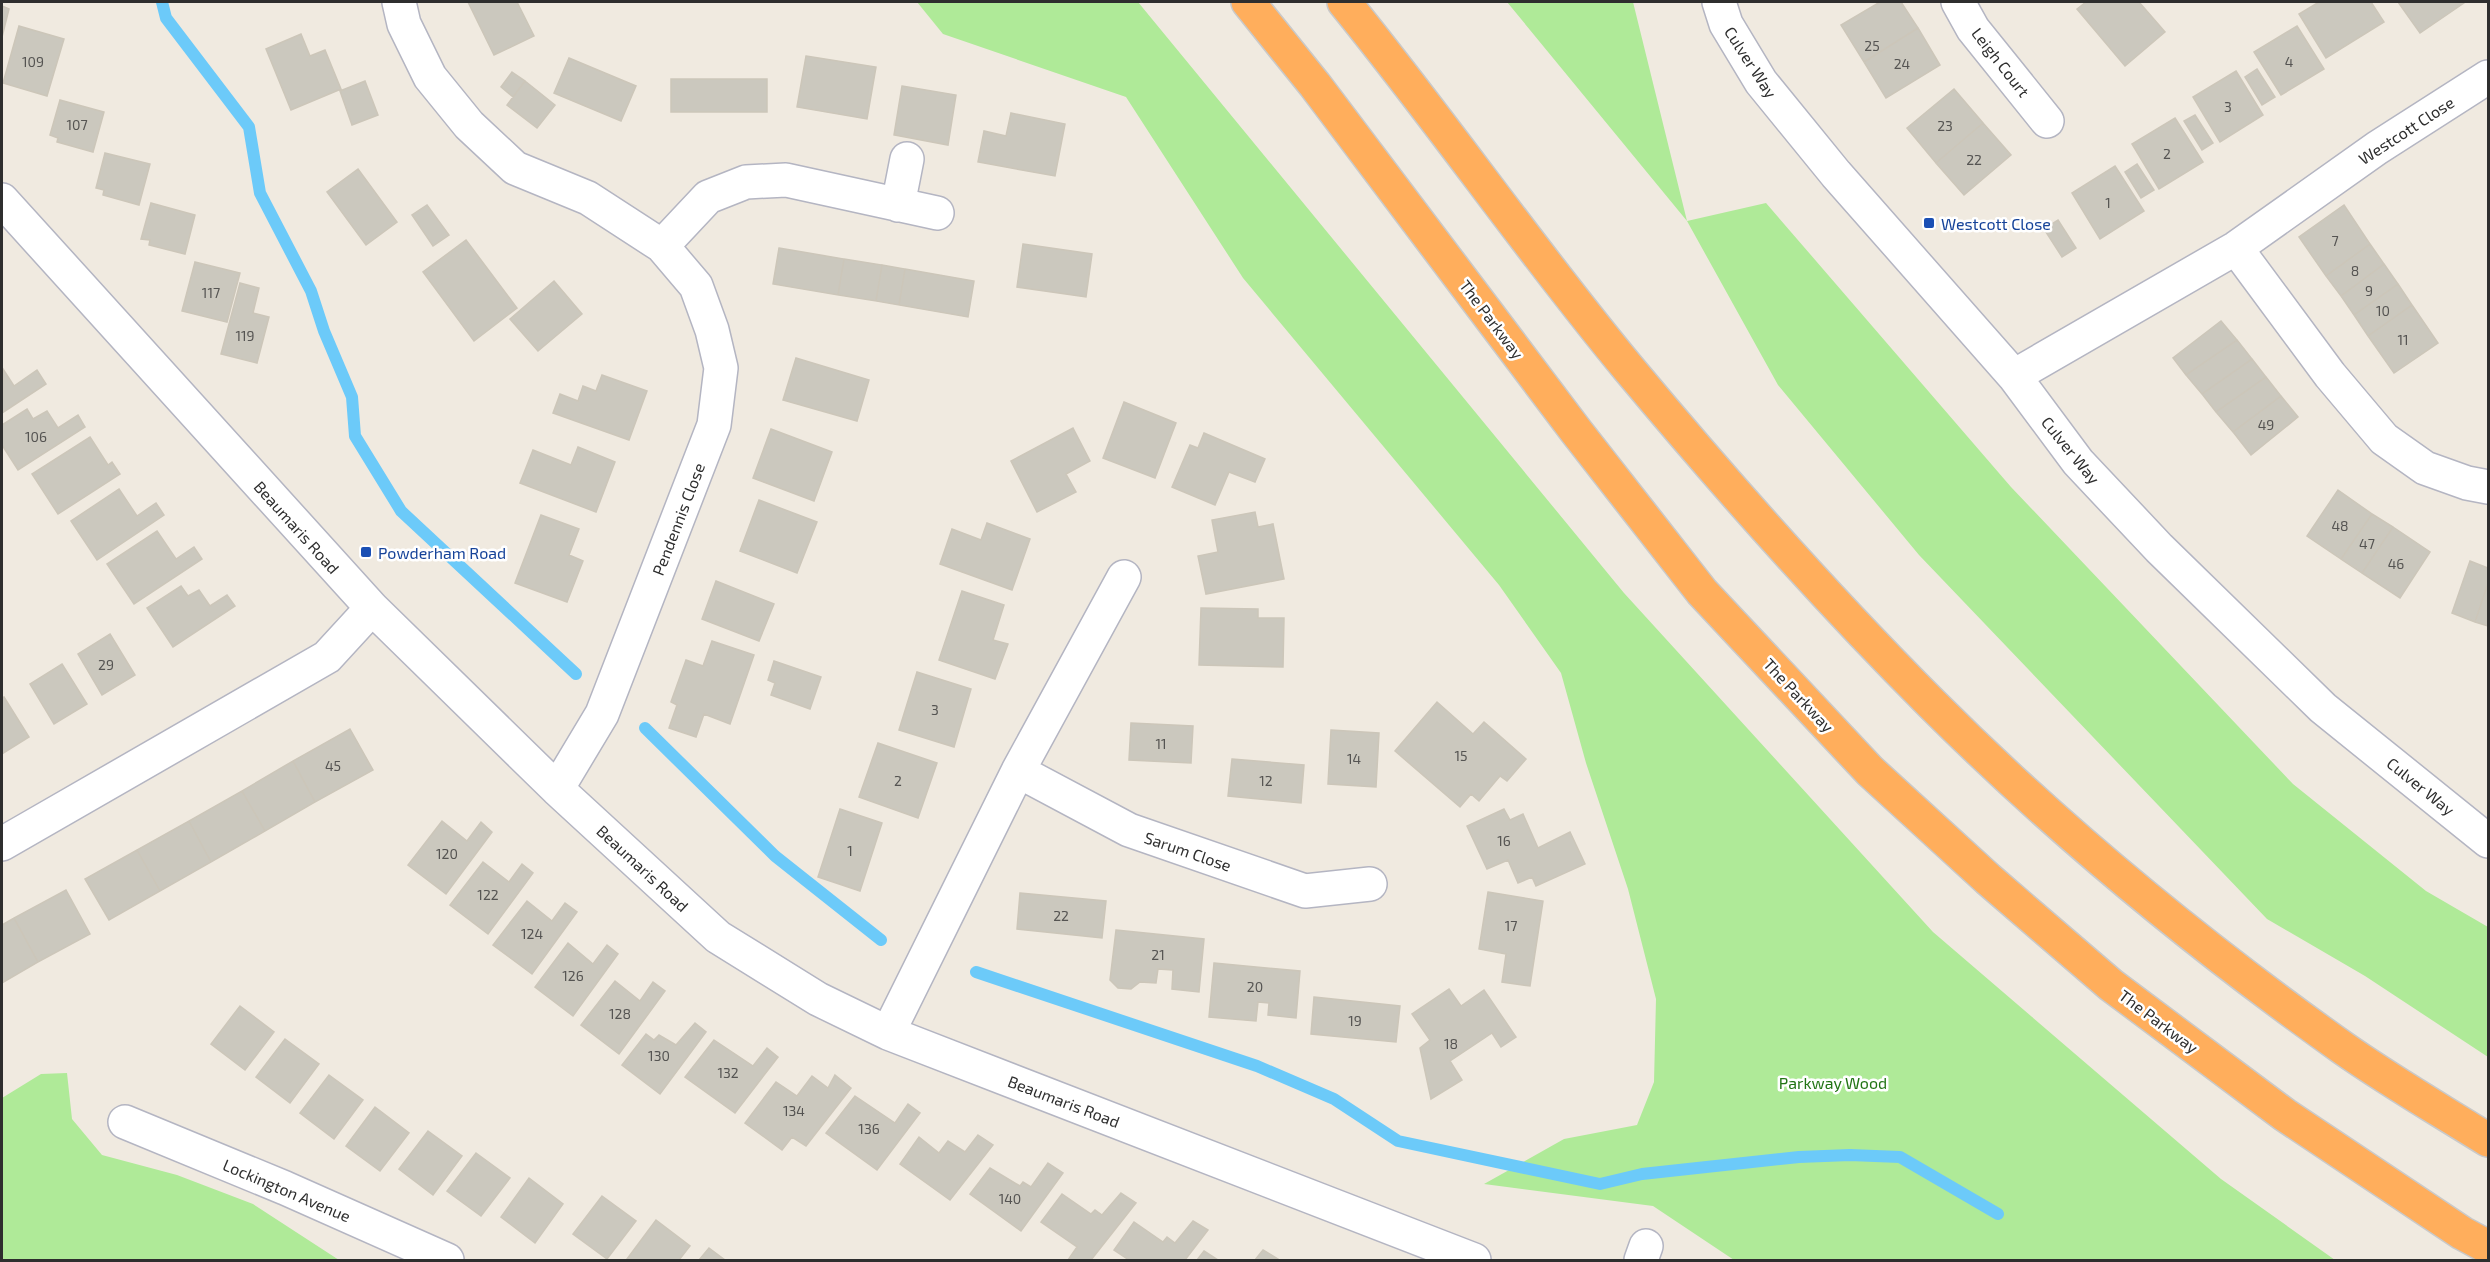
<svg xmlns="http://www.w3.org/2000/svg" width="2490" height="1262" font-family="'Exo 2',sans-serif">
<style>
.green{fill:#afea98}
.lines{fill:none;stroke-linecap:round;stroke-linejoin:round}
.stream{stroke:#6ccaf9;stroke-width:12}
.building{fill:#cbc8be;stroke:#ccc6b9;stroke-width:1.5}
.street-casing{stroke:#b4b5c2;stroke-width:36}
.highway-casing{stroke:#c9c9c9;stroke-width:36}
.street{stroke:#fff;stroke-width:33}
.highway{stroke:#ffae5c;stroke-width:33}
.transit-dot{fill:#1a4fb4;stroke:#fff;stroke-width:2}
.labels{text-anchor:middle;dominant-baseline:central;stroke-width:5;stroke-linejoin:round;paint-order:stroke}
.number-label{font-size:14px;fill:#555452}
.street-label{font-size:16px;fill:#2e2e2e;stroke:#fff}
.transit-label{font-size:16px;fill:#164399;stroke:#fff;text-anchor:start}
.park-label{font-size:16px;fill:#227415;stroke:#fff}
</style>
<rect width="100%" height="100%" fill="#f0eae0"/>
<path class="green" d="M917,2H1138L1624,593L1933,932L2221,1179L2335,1260H1734L1653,1206L1484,1184L1564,1139L1637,1125L1654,1082L1656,999L1628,889L1586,763L1561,673L1499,585L1243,278L1126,97L943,34Z
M1507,2H1633L1687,221L1766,203L2011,487L2293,784L2426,891L2488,927V1057L2365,976L2267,919L1919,555L1778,385L1687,221Z
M67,1073L72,1119L102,1155L177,1175L253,1204L339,1260H2V1098L41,1074Z"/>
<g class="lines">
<path class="stream" d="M162,2L166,18L249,127L260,193L311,291L324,331L352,397L355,436L401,511L576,674
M645,728L775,856L881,940
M976,972L1257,1066L1334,1099L1398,1141L1600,1184L1642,1174L1799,1157L1850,1155L1900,1157L1998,1214"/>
</g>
<path class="building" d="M468,2H517L534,36L494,55Z
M1880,2H1901L1918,28L1864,62L1841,25Z
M2086,2H2139L2165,32L2125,66L2077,9Z
M2319,2H2371L2384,22L2326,58L2299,14Z
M2398,2H2463L2464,3L2420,33Z
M2,6L9,9L2,37Z
M19,26L64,39L47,96L3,83Z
M2297,26L2324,69L2281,95L2254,52Z
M1918,28L1940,65L1886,98L1864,62Z
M301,34L310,56L325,50L341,89L291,110L266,49Z
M806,56L876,67L867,119L797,107Z
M569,58L636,86L621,121L554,93Z
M2257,69L2275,97L2262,105L2245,77Z
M2236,71L2263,115L2220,142L2193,97Z
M512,72L525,81L513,97L501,87Z
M671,79H767V112H671Z
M365,81L378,115L352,125L340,91Z
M525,81L555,105L537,128L507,105Z
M902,86L956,95L948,145L894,135Z
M1954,89L1983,123L1936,163L1907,128Z
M60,100L104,112L93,152L57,142L58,138L50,135Z
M1011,113L1065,124L1055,176L978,162L984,131L1006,136Z
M2195,115L2213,143L2202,150L2184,121Z
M2175,118L2203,162L2159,189L2132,144Z
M1983,123L2011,155L1964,195L1936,163Z
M105,153L150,164L139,205L103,195L104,190L96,188Z
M2137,164L2154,190L2141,198L2125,172Z
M2115,166L2144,211L2100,239L2072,193Z
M358,169L397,222L366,245L327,192Z
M151,203L195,215L185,254L149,245L150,240L141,239Z
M427,205L449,235L433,246L412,215Z
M2344,205L2370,244L2326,276L2299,237Z
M2058,220L2076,248L2062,257L2044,229Z
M466,240L517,308L474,341L423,272Z
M1023,244L1092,254L1086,297L1017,287Z
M2370,244L2384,264L2341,296L2326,276Z
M779,248L844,259L838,295L773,284Z
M844,259L882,265L876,301L838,295Z
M195,262L240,273L227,322L182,311Z
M2384,264L2398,284L2354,315L2341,296Z
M882,265L905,269L899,305L876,301Z
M905,269L974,281L968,317L899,305Z
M554,281L582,314L538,351L510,319Z
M240,283L259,288L253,313L269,317L257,363L221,354Z
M2398,284L2412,305L2368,336L2354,315Z
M2412,305L2438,343L2394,373L2368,336Z
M2221,321L2237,340L2186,375L2173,358Z
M2237,340L2252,359L2202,394L2186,375Z
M796,358L869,380L857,421L783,400Z
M2252,359L2266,377L2216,412L2202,394Z
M3,369L14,386L37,370L46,384L2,413Z
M602,375L647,391L629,440L553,413L560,394L578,401L583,386L596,391Z
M2266,377L2281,396L2233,432L2216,412Z
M2281,396L2298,417L2251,455L2233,432Z
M1124,402L1176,423L1155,478L1103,458Z
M27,409L33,419L47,411L58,428L78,415L85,427L18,470L2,445V425Z
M1073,428L1090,461L1066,474L1076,492L1037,512L1011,461Z
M771,429L832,452L814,501L753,478Z
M1204,433L1265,459L1255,482L1229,472L1215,505L1172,487L1190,445L1198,448Z
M90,437L108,465L112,462L120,474L58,514L32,474Z
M578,447L615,462L596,512L520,483L533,450L571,465Z
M119,489L137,516L156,503L164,515L97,560L71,521Z
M2338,490L2372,514L2341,559L2307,536Z
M759,500L817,522L797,573L740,551Z
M1255,512L1258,527L1273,524L1284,579L1206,594L1198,556L1218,552L1212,520Z
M2372,514L2393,527L2362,573L2341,559Z
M541,515L579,529L569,555L583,561L567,602L515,583Z
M987,523L1030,539L1012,590L940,564L952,529L981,540Z
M2393,527L2430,552L2400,598L2362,573Z
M157,531L176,559L194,547L202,559L134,604L107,564Z
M2470,561L2488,568V583L2475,622L2452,613Z
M716,581L774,604L759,641L702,619Z
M2488,583V626L2475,622Z
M181,586L188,596L199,590L210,606L227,595L235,606L173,647L147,608Z
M962,591L1004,605L993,640L1008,644L995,679L939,660Z
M1201,608L1258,609V618H1284L1283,667L1199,665Z
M110,634L135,675L102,695L78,654Z
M712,641L754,655L730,724L704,714L696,737L669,728L677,705L671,702L686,660L703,666Z
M774,661L821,677L810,709L771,695L775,683L768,680Z
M62,664L87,704L54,724L30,684Z
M917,672L971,689L954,747L899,730Z
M4,697L29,737L2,754V698Z
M1437,702L1473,734L1484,722L1526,759L1507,781L1500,776L1479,801L1471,794L1460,807L1395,751Z
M1131,723L1193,726L1191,763L1129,760Z
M350,729L373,770L315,802L293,761Z
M1331,730L1379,733L1376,787L1328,784Z
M878,743L937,763L918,818L859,797Z
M1232,759L1304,765L1301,803L1228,796Z
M293,761L315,802L265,831L242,791Z
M242,791L265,831L211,862L189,821Z
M840,809L882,823L860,891L818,877Z
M1504,809L1510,820L1523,814L1538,848L1570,832L1585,864L1536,886L1532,877L1518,883L1508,860L1487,869L1467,826Z
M189,821L211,862L160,891L137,850Z
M442,821L467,841L481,822L492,832L446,894L408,865Z
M137,850L160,891L109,920L85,879Z
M483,862L509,882L522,864L533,873L488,934L450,905Z
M66,890L90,934L38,962L14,918Z
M1488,892L1543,901L1530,986L1502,982L1506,954L1479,949Z
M1020,893L1106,901L1102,938L1017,929Z
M527,901L552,921L565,903L577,912L532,974L493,945Z
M14,918L38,962L2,983V925Z
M1116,930L1204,939L1199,992L1172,989L1173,970L1158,969L1156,983L1140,982L1131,989L1118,988L1110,980Z
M568,943L593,964L607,945L618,954L573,1016L535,987Z
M1214,963L1300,971L1296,1018L1268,1015L1269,1003L1258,1002L1256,1021L1209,1017Z
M615,981L640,1001L653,982L665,991L619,1054L581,1025Z
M1449,989L1461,1006L1484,990L1516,1037L1501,1047L1492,1033L1450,1061L1462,1080L1431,1099L1420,1048L1430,1040L1412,1014Z
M1314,997L1400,1006L1396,1042L1311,1034Z
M240,1006L274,1032L245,1070L211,1044Z
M695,1023L706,1032L660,1094L622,1065L646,1034L654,1040L659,1035L676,1045Z
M285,1039L319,1064L290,1103L256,1077Z
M714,1040L753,1066L767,1048L778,1057L735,1113L685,1077Z
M329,1075L363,1100L334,1139L300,1113Z
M835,1075L851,1088L806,1146L792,1137L782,1150L745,1123L776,1082L797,1096L812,1076L828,1088Z
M855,1096L895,1123L908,1104L920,1113L877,1170L826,1133Z
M375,1107L409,1133L380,1171L346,1146Z
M428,1131L462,1156L433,1195L399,1169Z
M978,1135L993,1145L950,1200L900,1164L919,1137L939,1153L948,1141L965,1152Z
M476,1153L510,1178L481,1216L447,1191Z
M1048,1163L1063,1173L1021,1231L970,1194L990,1168L1020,1186L1023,1182L1031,1187Z
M529,1178L563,1204L535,1243L501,1217Z
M1121,1193L1136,1203L1091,1260H1068L1077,1247L1041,1222L1062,1194L1091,1214L1095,1210L1102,1215Z
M602,1196L636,1221L607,1259L573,1234Z
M656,1220L690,1246L679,1260H629L627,1259Z
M1193,1221L1208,1230L1185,1260H1129L1114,1250L1134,1222L1163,1242L1167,1237L1175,1243Z
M709,1248L725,1260H699Z
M1263,1250L1278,1259L1255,1260Z
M1204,1251L1218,1260H1197Z"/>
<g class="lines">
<defs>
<path id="street" d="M399,2L404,24L430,77L469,125L515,168L588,198L662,246L696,286L712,330L721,368L714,425L602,714L557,789
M1719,2L1726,24L1761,82L1836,174L2014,376L2078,462L2159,548L2323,708L2488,841
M1958,2L1973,29L2047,121
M2,200L372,608L557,789L718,937L818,999L888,1033L1474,1260
M898,205L907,159
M662,246L708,197L746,182L786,180L937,213
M2236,248L2330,375L2384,439L2425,468L2467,483L2488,487
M2014,376L2236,248L2377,148L2488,77
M1018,771L1129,830L1305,891L1370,884
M2,844L327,657L372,608
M888,1033L1018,771L1124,577
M125,1122L285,1188L447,1260
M1641,1260L1646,1246"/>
<path id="highway" d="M1248,2L1315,85L1576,431L1702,592L1870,771L1988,879L2111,985L2285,1115L2462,1233L2488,1247
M1344,2C1442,122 1530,250 1629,369C1725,484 1825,597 1931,703C2057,829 2198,945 2343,1048C2390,1081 2440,1110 2488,1140"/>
</defs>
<use href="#street" class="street-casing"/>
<use href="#highway" class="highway-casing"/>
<use href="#street" class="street"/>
<use href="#highway" class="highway"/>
</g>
<g class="transit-dot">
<rect x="1923" y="217" width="12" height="12" rx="3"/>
<rect x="360" y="546" width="12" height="12" rx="3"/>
</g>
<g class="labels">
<g class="number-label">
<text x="1872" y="45">25</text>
<text x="33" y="61">109</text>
<text x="2289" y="61">4</text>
<text x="1902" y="63">24</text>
<text x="2228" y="106">3</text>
<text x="77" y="124">107</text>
<text x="1945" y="125">23</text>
<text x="2167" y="153">2</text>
<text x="1974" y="159">22</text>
<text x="2108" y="202">1</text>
<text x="2335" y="240">7</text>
<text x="2355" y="270">8</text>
<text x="2369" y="290">9</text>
<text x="211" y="292">117</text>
<text x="2383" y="310">10</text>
<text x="245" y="335">119</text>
<text x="2403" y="339">11</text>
<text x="2266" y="424">49</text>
<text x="36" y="436">106</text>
<text x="2340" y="525">48</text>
<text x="2367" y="543">47</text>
<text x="2396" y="563">46</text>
<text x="106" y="664">29</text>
<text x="935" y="709">3</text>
<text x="1161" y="743">11</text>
<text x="1461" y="755">15</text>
<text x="1354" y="758">14</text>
<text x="333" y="765">45</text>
<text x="898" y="780">2</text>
<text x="1266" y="780">12</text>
<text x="1504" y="840">16</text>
<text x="850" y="850">1</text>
<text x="447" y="853">120</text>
<text x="488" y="894">122</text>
<text x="1061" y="915">22</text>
<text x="1511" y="925">17</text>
<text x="532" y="933">124</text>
<text x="1158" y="954">21</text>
<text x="573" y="975">126</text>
<text x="1255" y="986">20</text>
<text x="620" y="1013">128</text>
<text x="1355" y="1020">19</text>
<text x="1451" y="1043">18</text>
<text x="659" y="1055">130</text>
<text x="728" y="1072">132</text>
<text x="794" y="1110">134</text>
<text x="869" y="1128">136</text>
<text x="1010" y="1198">140</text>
</g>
<g class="street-label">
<text transform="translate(1751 62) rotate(57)">Culver Way</text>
<text transform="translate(2001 62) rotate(52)">Leigh Court</text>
<text transform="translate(2406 130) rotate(-33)">Westcott Close</text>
<text transform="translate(1492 319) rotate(53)">The Parkway</text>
<text transform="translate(2071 450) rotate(51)">Culver Way</text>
<text transform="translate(678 519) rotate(-69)">Pendennis Close</text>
<text transform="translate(297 527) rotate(48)">Beaumaris Road</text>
<text transform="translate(1799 695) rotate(47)">The Parkway</text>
<text transform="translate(2421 786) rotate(39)">Culver Way</text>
<text transform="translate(1188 851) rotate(19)">Sarum Close</text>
<text transform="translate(643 868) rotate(43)">Beaumaris Road</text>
<text transform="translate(2159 1021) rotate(37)">The Parkway</text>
<text transform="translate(1064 1101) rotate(21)">Beaumaris Road</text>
<text transform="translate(287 1190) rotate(23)">Lockington Avenue</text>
</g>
<g class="transit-label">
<text x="1941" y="223">Westcott Close</text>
<text x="378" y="552">Powderham Road</text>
</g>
<g class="park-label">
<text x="1833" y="1082">Parkway Wood</text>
</g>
</g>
<rect width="2490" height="1262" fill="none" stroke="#2e2e2e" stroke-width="6"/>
</svg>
